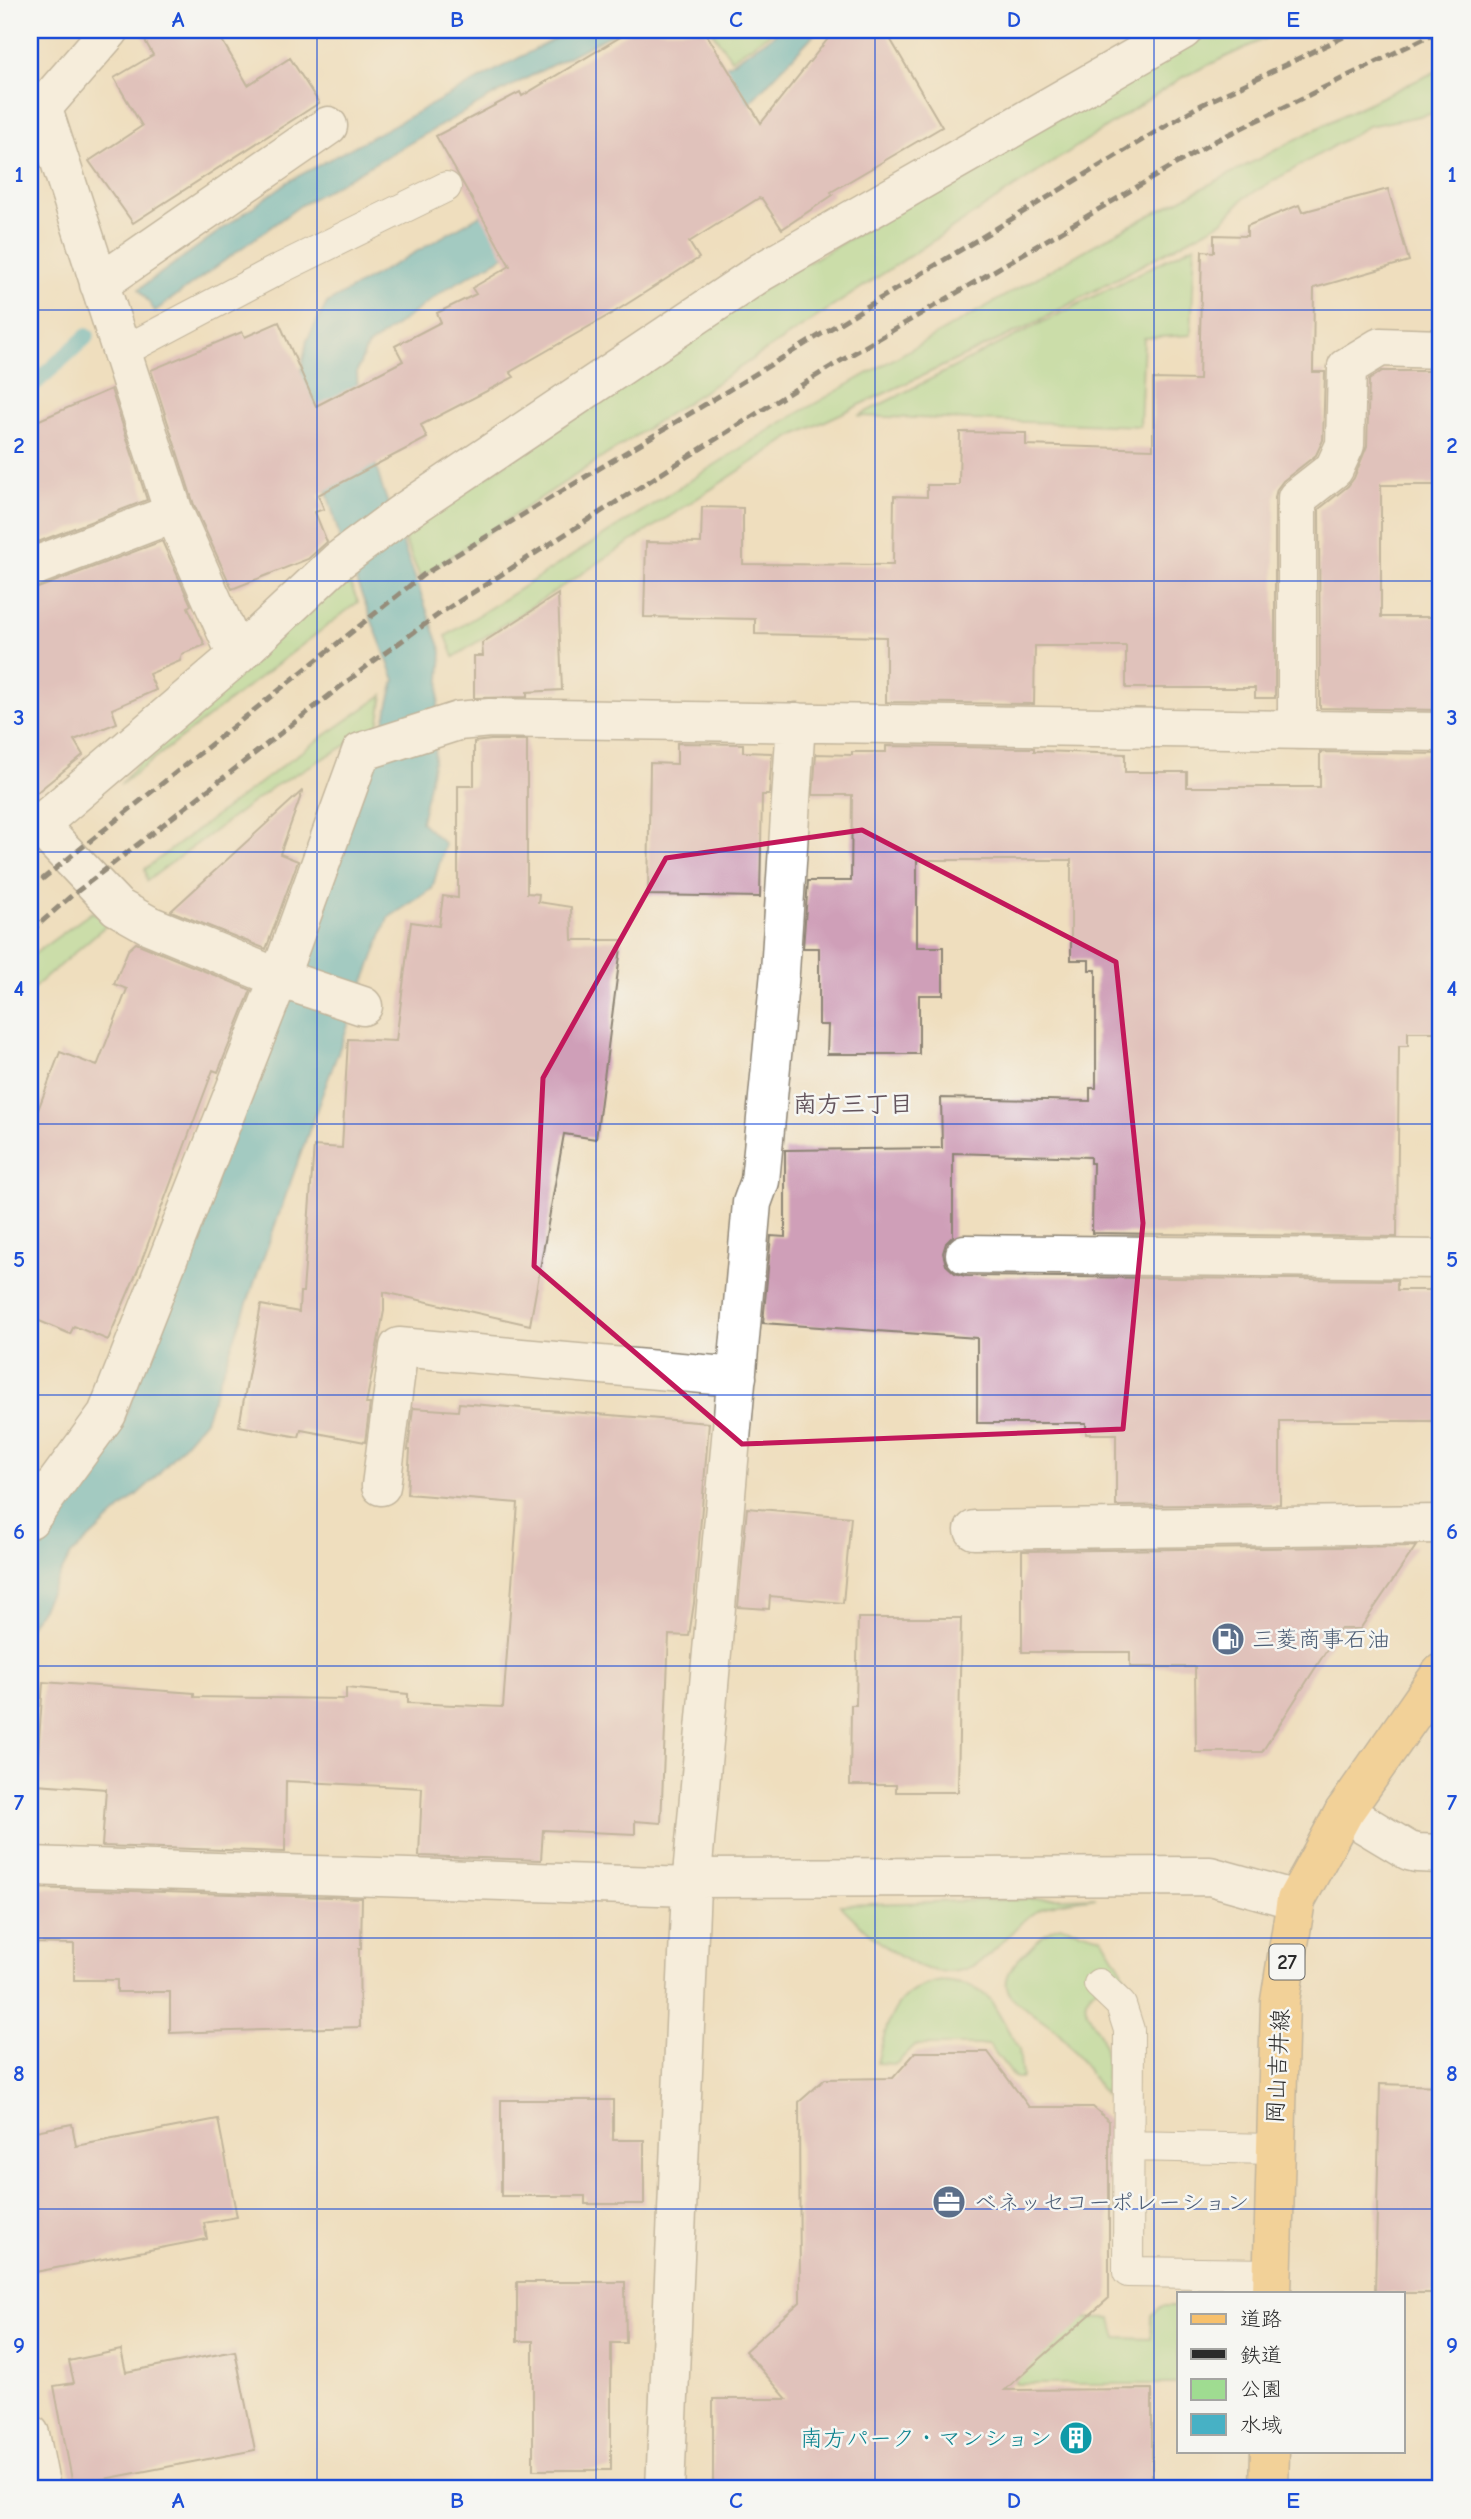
<svg xmlns="http://www.w3.org/2000/svg" width="1471" height="2519" font-family="'Comic Neue','Klee One',sans-serif">
<style>
.green{fill:#9fdc91;stroke:#65845e;stroke-width:2}
.water{fill:#47b1c5;stroke:#396e78;stroke-width:2}
.lines{fill:none;stroke-linecap:round;stroke-linejoin:round}
.stream{stroke:#47b1c5;stroke-width:16}
.building{fill:#cf9fb8}
.service-casing{stroke:#8d8474;stroke-width:32}
.minor-casing{stroke:#8d8474;stroke-width:41}
.primary-casing{stroke:#8d8474;stroke-width:41}
.service{stroke:#fff;stroke-width:30}
.minor{stroke:#fff;stroke-width:38}
.primary{stroke:#f7c06c;stroke-width:38}
.rail{stroke:#2b2b2b;stroke-width:5;stroke-dasharray:10 5;stroke-linecap:butt}
.marked{fill:none;stroke:#c2185b;stroke-width:5;stroke-linejoin:round}
.grid{fill:none;stroke:#1d4ed8;stroke-width:2;stroke-opacity:0.55}
.labels{text-anchor:middle;dominant-baseline:central;stroke-width:5;stroke-linejoin:round;paint-order:stroke}
.shield{fill:#f6f6f2;stroke:#686867;stroke-width:2}
.shield-label{font-size:21px;font-weight:bold;fill:#2b2b2b}
.service-label{font-size:23px;fill:#4e5e75;stroke:#f6f6f2;text-anchor:start}
.street-label{font-size:23px;fill:#2b2b2b;stroke:#f6f6f2}
.culture-label{font-size:23px;fill:#0d838f;stroke:#f6f6f2;text-anchor:end}
.neighbourhood-label{font-size:24px;font-weight:bold;fill:#64545c;stroke:#f6f6f2}
.neatline{fill:none;stroke:#1d4ed8;stroke-width:2.5}
.grid-label{font-size:23px;text-anchor:middle;font-weight:bold;fill:#1d4ed8}
</style>
<rect width="100%" height="100%" fill="#f6f6f2"/>
<filter id="ink" filterUnits="userSpaceOnUse"><feTurbulence type="fractalNoise" baseFrequency=".0143" numOctaves="2"/><feDisplacementMap in="SourceGraphic" scale="14" xChannelSelector="R" yChannelSelector="G"/><feConvolveMatrix kernelMatrix="1 2 1 2 8 2 1 2 1" color-interpolation-filters="sRGB"/></filter>
<filter id="wash" filterUnits="userSpaceOnUse"><feTurbulence type="fractalNoise" baseFrequency=".00686" numOctaves="4" result="noise"/><feDisplacementMap in="SourceGraphic" scale="28" xChannelSelector="R" yChannelSelector="G"/><feGaussianBlur stdDeviation="1.57" result="paint"/><feColorMatrix in="noise" values="0 0 0 0 0 0 0 0 0 0 0 0 0 0 0 0 0 1.4 0 .05"/><feComposite in="paint" operator="in"/></filter>
<g filter="url(#wash)">
<rect width="100%" height="100%" fill="#efdebe"/>
<path class="green" d="M711,30H775L731,59Z
M1211,30H1283L1183,77L420,577L402,534L769,285Z
M1441,69V112L1368,126L1244,198L1223,221L1033,324L791,437L454,657L446,636L779,424L1112,235L1345,114Z
M1195,245L1191,335L1144,338L1140,426L858,416Z
M346,574L358,602L120,785L144,756Z
M383,695L378,727L273,787L147,881L145,869L297,755Z
M92,912L111,921L30,991V957Z
M1096,1897C1081,1900 1062,1900 1048,1906C1022,1915 1010,1937 990,1954C936,2002 878,1943 840,1905Z
M1062,1926L1102,1937L1127,1978L1110,1976C1066,2008 1092,2007 1104,2045C1108,2059 1105,2080 1105,2095C1090,2075 1077,2052 1060,2034C1033,2006 976,1997 1027,1951C1038,1941 1046,1928 1062,1926Z
M943,1981L968,1985L980,1991L990,1999L1019,2049L1022,2078H1015L989,2045H915L896,2064L877,2063C888,2021 893,1988 943,1981Z
M1162,2306H1179V2384H1015L1026,2317L1112,2319L1117,2338L1151,2339L1152,2315Z"/>
<path class="water" d="M571,30H620L498,93L301,205L155,311L139,289L289,181Z
M777,30H818L741,112L618,192L446,289L367,347L357,371L358,402L382,487L442,652L434,760L421,822L445,844L432,889L388,918L314,1117L205,1420L153,1480L70,1556L42,1608L30,1625V1546L122,1424L373,764L395,680L341,542L305,413L300,376L307,340L327,303L618,136L774,35Z"/>
<g class="lines">
<path class="stream" d="M30,388L87,336"/>
</g>
<g id="blocks">
<path class="building" d="M139,30H216L248,85L290,58L319,103L133,223L89,161L142,126L114,78L153,55Z
M632,30H704L761,123L835,30H885L942,127L831,192L833,195L782,229L762,199L759,198L689,242L699,258L616,311L510,372L514,377L421,425L427,438L318,495L324,509L315,512L327,542L308,559L232,589L194,505L151,370L242,332L245,337L279,322L316,406L403,361L395,346L441,322L437,313L476,294L472,288L510,266L436,136L520,92L522,96Z
M1388,189L1409,261L1314,288L1313,372H1325L1323,440L1316,455L1283,481L1277,489L1275,497V698H1255V688H1126V646H1035L1034,704L886,702V637L755,634V619L644,617L646,542L701,543L702,507L743,508V564L893,565L894,496L927,497V485H959L960,432L1026,433V445L1153,449V379L1199,380L1202,251L1214,252V235L1247,236V226L1299,205L1302,212Z
M1382,371H1441V485H1381V617H1441V710L1320,708L1319,509L1348,486L1354,478L1367,446L1369,380Z
M111,389L147,500L30,545V424Z
M162,541L191,605L188,607L205,645L182,654L180,661L149,674L156,690L112,709L117,723L74,740L83,755L30,798V589L38,588Z
M558,594L562,690L527,692V697L474,698V656H483L482,643Z
M491,740H527V893L539,894L538,902L571,907L572,940H622L596,1139L564,1134L530,1325L384,1292V1311L366,1404H370L365,1442L301,1430L299,1437L239,1426L261,1305L299,1312L300,1292H303L314,1146L342,1148L348,1039L396,1041L411,922L439,926L443,896L458,898V786H474V742Z
M677,743L743,744V752L772,753L769,795H762L760,897L648,895L650,763L677,764Z
M886,746L1034,748V751H1041L1125,754V772H1187V787H1320V752L1441,754V1032H1408V1046H1399L1397,1237L1092,1233L1093,1163H1090V1157L953,1153V1236L946,1243L943,1253L946,1265L955,1273L965,1276L1397,1280V1290H1441V1421H1280V1504L1116,1506V1434H1086V1423H977V1338L763,1323L771,1236L785,1237V1150L942,1148L941,1098L1090,1101V1088H1096V970H1089V960H1071V860H917V947H943V995H919V1054H827L828,1025H819V948H803L808,881H851L852,795H813L816,754L852,755V752H886Z
M303,790L280,854L298,861L266,949L171,911Z
M136,943L251,990L218,1072L213,1070L140,1265L108,1340L74,1326L70,1334L30,1317V1131L60,1052L97,1066L127,989L114,984L128,950Z
M459,1403L709,1423L694,1603L689,1636L669,1635L661,1823L635,1821V1834L543,1830L541,1860L419,1856L422,1788L286,1781L285,1852L102,1846L106,1789L36,1784L43,1682L194,1693V1697L346,1699V1688L408,1694V1703L503,1707L518,1503L407,1494L410,1450H408L413,1408L458,1411Z
M747,1508L851,1517L843,1603L770,1596L769,1609L738,1607Z
M1416,1546L1360,1629H1340L1262,1752H1196L1195,1667H1130V1652H1022V1551Z
M858,1618H961L958,1792H896V1785H850L851,1705H856Z
M30,1888L362,1898L361,1949H359L360,2027L170,2033V1992H117V1980H74V1944L30,1943Z
M916,2052H988L1029,2107H1093L1109,2121V2298L1005,2390L1152,2389V2489H713V2399H787L745,2351L800,2302L799,2102L825,2079L893,2078Z
M1380,2084L1441,2086V2293H1375Z
M501,2100H613V2140H644V2204H585V2196H501Z
M218,2119L237,2217L204,2223L207,2239L30,2273V2132L72,2124L76,2146Z
M517,2282H625L626,2343H611V2470H533V2341H517Z
M121,2350L126,2372L235,2351L255,2450L73,2485L54,2386L74,2383L69,2361Z"/>
</g>
</g>
<g filter="url(#ink)">
<use href="#blocks" fill-opacity="0" stroke="#8d8474" stroke-width="2"/>
<g class="lines">
<defs>
<path id="service" d="M122,352L277,270L446,187
M1099,1984L1121,2005L1129,2030L1128,2272L1272,2274
M1129,2146L1274,2149"/>
<path id="minor" d="M42,106L174,513
M30,122L110,30
M99,284L328,126
M30,568L174,513L237,656
M1297,730V498L1334,469L1345,445L1347,367L1380,347L1441,349
M39,825L117,907L149,925L279,978L363,1006
M30,828L39,825L237,656L338,561L401,514L761,272L1183,30
M965,1254L1441,1259
M381,1486L399,1347L737,1377
M30,1519L107,1414L279,978L361,752L458,721L490,718L1441,732
M974,1530L1441,1524
M1344,1812L1409,1851L1417,1853L1441,1854
M30,1866L691,1887
M692,1878L1210,1876L1296,1900
M30,2434L41,2489
M665,2489L691,1887L752,1203L760,1181L780,972L796,722"/>
<path id="primary" d="M1272,2293L1280,2001L1296,1900L1344,1812L1441,1673
M1269,2489L1270,2451"/>
</defs>
<use href="#service" class="service-casing"/>
<use href="#minor" class="minor-casing"/>
<use href="#primary" class="primary-casing"/>
<use href="#service" class="service"/>
<use href="#minor" class="minor"/>
<use href="#primary" class="primary"/>
<path class="rail" d="M30,31L31,30
M30,889L423,575L1197,107L1358,30
M30,932L70,897L371,663L442,612L832,366L1215,141L1441,30"/>
</g>
</g>
<path d="M0 0H1471V2519H0ZM862,830L1116,962L1143,1223L1123,1429L742,1444L534,1266L543,1078L666,858Z" fill="#efdebe" fill-opacity=".55" fill-rule="evenodd"/>
<path class="marked" d="M862,830L1116,962L1143,1223L1123,1429L742,1444L534,1266L543,1078L666,858Z"/>
<path class="grid" d="M317,30V2489M596,30V2489M875,30V2489M1154,30V2489M30,310H1441M30,581H1441M30,852H1441M30,1124H1441M30,1395H1441M30,1666H1441M30,1938H1441M30,2209H1441"/>
<defs>
<symbol id="fuel-disc" viewBox="-11 -11 22 22"><circle r="9.5" fill="#5c6f8a" stroke="#f6f6f2"/><path d="M-5.5-6h7V0h2V4h1.3V-2.5L3-4.5l.8-.8L6-3V5H2.5V1h-1V6h-7ZM-4.2-4.7v3.2H.2V-4.7Z" fill="#fff"/></symbol>
<symbol id="office-disc" viewBox="-11 -11 22 22"><circle r="9.5" fill="#5c6f8a" stroke="#f6f6f2"/><path d="M-6-3h4V-5.5h4V-3h4V5H-6ZM-1-4.5V-3h2v-1.5ZM-6 0V1H6V0Z" fill="#fff"/></symbol>
<symbol id="building-disc" viewBox="-11 -11 22 22"><circle r="9.5" fill="#0f9aa8" stroke="#f6f6f2"/><path d="M-4-6H4V6H1V3H-1V6H-4ZM-2.5-4.3h1.7v1.8h-1.7ZM.8-4.3h1.7v1.8H.8ZM-2.5-1h1.7V.8h-1.7ZM.8-1h1.7V.8H.8Z" fill="#fff"/></symbol>
</defs>
<g fill-rule="evenodd">
<use href="#fuel-disc" x="1209" y="1620" width="38" height="38"/>
<use href="#office-disc" x="930" y="2183" width="38" height="38"/>
<use href="#building-disc" x="1057" y="2419" width="38" height="38"/>
</g>
<g class="labels">
<rect class="shield" x="1269.5" y="1944.5" width="35" height="35" rx="5"/>
<g class="shield-label">
<text x="1287" y="1962">27</text>
</g>
<g class="service-label">
<text x="1252" y="1639">三菱商事石油</text>
<text x="974" y="2202">ベネッセコーポレーション</text>
</g>
<g class="street-label">
<text transform="translate(1278 2066) rotate(-87)">岡山吉井線</text>
</g>
<g class="culture-label">
<text x="1052" y="2438">南方パーク・マンション</text>
</g>
<g class="neighbourhood-label">
<text x="853" y="1104">南方三丁目</text>
</g>
</g>
<rect width="1471" height="2519" fill="none" stroke="#f6f6f2" stroke-width="77"/>
<rect x="1177" y="2292" width="228" height="161" fill="#f6f6f2" stroke="#a5a5a2" stroke-width="2"/>
<rect x="1191" y="2314" width="35" height="10" fill="#f7c06c" stroke="#a5a5a2" stroke-width="2"/>
<text x="1240" y="2326" font-size="21" fill="#2b2b2b">道路</text>
<rect x="1191" y="2349" width="35" height="10" fill="#2b2b2b" stroke="#a5a5a2" stroke-width="2"/>
<text x="1240" y="2362" font-size="21" fill="#2b2b2b">鉄道</text>
<rect x="1191" y="2379" width="35" height="21" fill="#9fdc91" stroke="#a5a5a2" stroke-width="2"/>
<text x="1240" y="2396" font-size="21" fill="#2b2b2b">公園</text>
<rect x="1191" y="2414" width="35" height="21" fill="#47b1c5" stroke="#a5a5a2" stroke-width="2"/>
<text x="1240" y="2432" font-size="21" fill="#2b2b2b">水域</text>
<rect x="38" y="38" width="1394" height="2442" class="neatline"/>
<g class="grid-label">
<text x="178" y="27">A</text>
<text x="457" y="27">B</text>
<text x="736" y="27">C</text>
<text x="1014" y="27">D</text>
<text x="1293" y="27">E</text>
<text x="19" y="182">1</text>
<text x="1452" y="182">1</text>
<text x="19" y="453">2</text>
<text x="1452" y="453">2</text>
<text x="19" y="725">3</text>
<text x="1452" y="725">3</text>
<text x="19" y="996">4</text>
<text x="1452" y="996">4</text>
<text x="19" y="1267">5</text>
<text x="1452" y="1267">5</text>
<text x="19" y="1539">6</text>
<text x="1452" y="1539">6</text>
<text x="19" y="1810">7</text>
<text x="1452" y="1810">7</text>
<text x="19" y="2081">8</text>
<text x="1452" y="2081">8</text>
<text x="19" y="2353">9</text>
<text x="1452" y="2353">9</text>
<text x="178" y="2508">A</text>
<text x="457" y="2508">B</text>
<text x="736" y="2508">C</text>
<text x="1014" y="2508">D</text>
<text x="1293" y="2508">E</text>
</g>
</svg>
